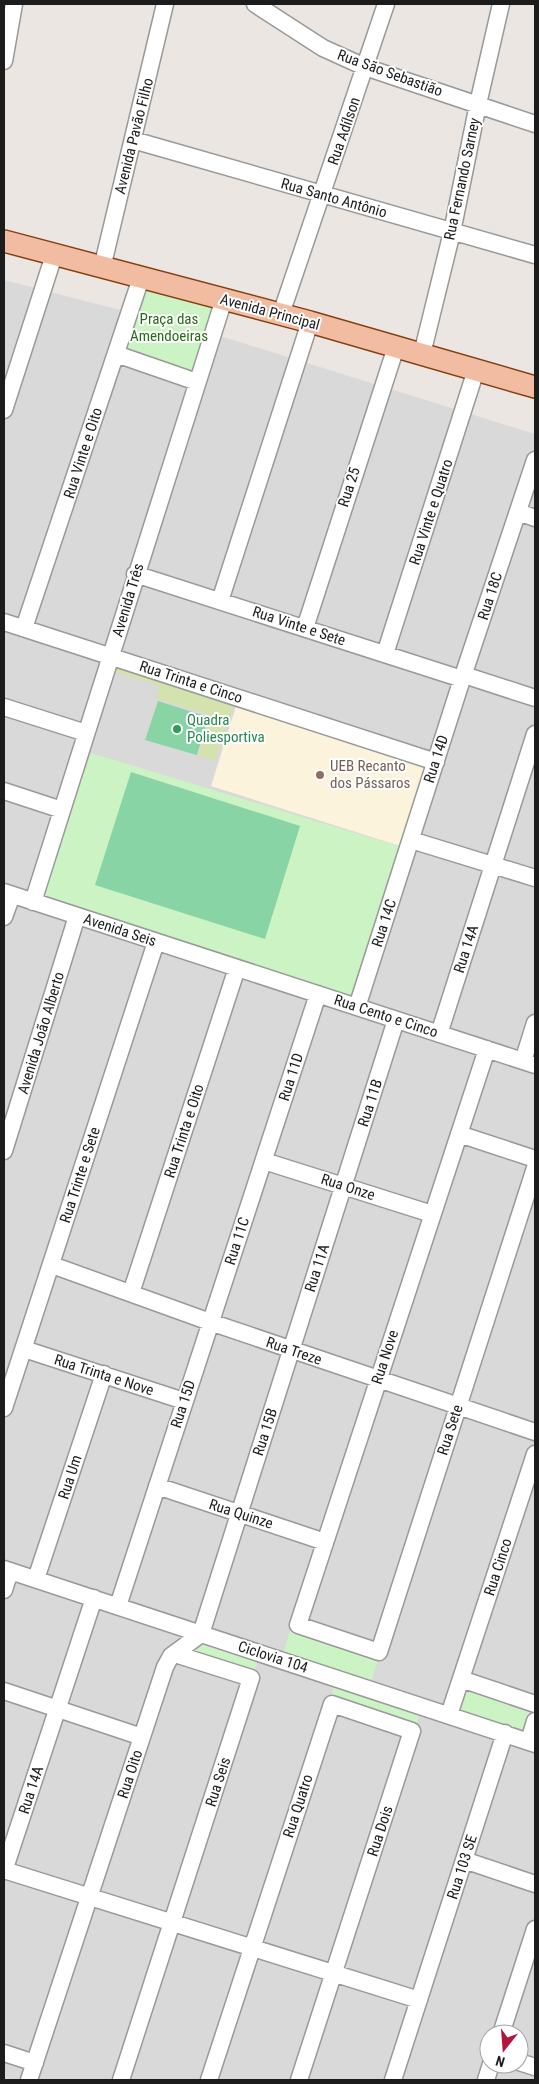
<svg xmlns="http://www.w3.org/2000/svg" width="539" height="2084" font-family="'Roboto Condensed',sans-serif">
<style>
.residential{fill:#dad9d9;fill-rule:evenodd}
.education{fill:#fbf3dc}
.grass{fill:#d4e2ad}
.park{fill:#cbf3c3}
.pitch{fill:#88d4a4}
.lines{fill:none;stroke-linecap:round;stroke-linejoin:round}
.minor-casing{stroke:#999;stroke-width:19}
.major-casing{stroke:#84400f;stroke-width:24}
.minor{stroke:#fff;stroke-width:16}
.major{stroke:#f1bca2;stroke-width:21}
.leisure-dot{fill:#2e9e5b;stroke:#fff;stroke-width:2}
.education-dot{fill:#8d6e63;stroke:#fff;stroke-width:2}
.labels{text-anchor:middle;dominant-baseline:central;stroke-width:4;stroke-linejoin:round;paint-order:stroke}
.street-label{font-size:15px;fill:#1c1c1c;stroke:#fff}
.park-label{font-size:15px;fill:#246d16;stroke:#fff}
.leisure-label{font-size:15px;fill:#27864d;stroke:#fff;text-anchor:start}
.education-label{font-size:15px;fill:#785e54;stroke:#fff;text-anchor:start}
</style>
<rect width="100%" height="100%" fill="#ece6e2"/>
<path class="residential" d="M4,280L217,335L535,434V2080H4ZM489,2034H519V2064H489Z"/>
<path class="education" d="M237,703L430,764L403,847L211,786Z"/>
<path class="grass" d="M117,665L235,701L215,761L198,756L210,715L156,698L160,686L115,672Z"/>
<path class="park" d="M142,279L223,300L196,380L118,353Z
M91,753L405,848L353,997L40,896Z
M291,1627L379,1658L371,1681L283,1653Z
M212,1643L259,1658L253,1674L187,1652L195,1645Z
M335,1681L421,1709L416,1726L331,1698Z
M462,1684L535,1709L527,1733L455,1709Z"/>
<path class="pitch" d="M158,701L208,717L197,755L145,740Z
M131,772L300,826L265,939L95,885Z"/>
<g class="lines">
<defs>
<path id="minor" d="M255,4L323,48L365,67L535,124
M4,61L14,4
M133,140L535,255
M102,268L165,4
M281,314L386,4
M116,354L197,382
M422,354L452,232L478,104L501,4
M4,410L54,255
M518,512L535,518
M135,574L462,679
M220,601L310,322
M4,622L436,762
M24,628L141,278
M305,628L396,347
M385,654L476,370
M464,675L535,698
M4,707L86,733
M4,791L62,810
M411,840L535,878
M4,892L535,1065
M33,902L224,299
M4,917L12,895
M357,1007L462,679L535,460
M439,1034L535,734
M487,1049L298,1625L379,1652L535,1168
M523,1061L535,1023
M459,1134L535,1159
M4,1151L77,916
M264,1161L432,1214
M52,1265L210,1322L535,1432
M131,1293L237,968
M24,1349L184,1401
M4,1408L156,942
M157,1486L325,1542
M4,1569L535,1744
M36,1579L104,1374
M4,1590L10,1571
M118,1606L318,994
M461,1679L535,1704
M4,1691L142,1737
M449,1715L535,1454
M529,1741L535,1721
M464,1860L535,1884
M4,1870L419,2000
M4,1871L94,1598
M501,2034L535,1929
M4,2053L35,2063
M519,2062L535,2067
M29,2080L165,1667L171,1656L201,1634L396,1020
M121,2080L251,1678L175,1654
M209,2080L332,1704L412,1731L299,2080
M393,2080L505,1733
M486,2080L491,2064"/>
<path id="major" d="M4,241L310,322L535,387"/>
</defs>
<use href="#minor" class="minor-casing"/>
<use href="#major" class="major-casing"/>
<use href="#minor" class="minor"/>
<use href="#major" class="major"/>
</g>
<circle class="leisure-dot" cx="177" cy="729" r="5"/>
<circle class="education-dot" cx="320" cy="775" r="5"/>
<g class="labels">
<g class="street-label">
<text transform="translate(390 73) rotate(20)">Rua São Sebastião</text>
<text transform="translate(344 131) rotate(-71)">Rua Adílson</text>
<text transform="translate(134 136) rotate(-76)">Avenida Pavão Filho</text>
<text transform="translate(462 179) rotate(-78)">Rua Fernando Sarney</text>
<text transform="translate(334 198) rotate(16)">Rua Santo Antônio</text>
<text transform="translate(270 312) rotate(15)">Avenida Principal</text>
<text transform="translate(83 453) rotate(-72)">Rua Vinte e Oito</text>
<text transform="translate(349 487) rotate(-72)">Rua 25</text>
<text transform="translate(431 512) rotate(-72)">Rua Vinte e Quatro</text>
<text transform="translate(490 596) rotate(-72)">Rua 18C</text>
<text transform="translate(128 600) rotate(-73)">Avenida Três</text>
<text transform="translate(299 626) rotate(18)">Rua Vinte e Sete</text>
<text transform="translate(191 682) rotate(18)">Rua Trinta e Cinco</text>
<text transform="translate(436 759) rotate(-72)">Rua 14D</text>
<text transform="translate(384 923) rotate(-72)">Rua 14C</text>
<text transform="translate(120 930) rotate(18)">Avenida Seis</text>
<text transform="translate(466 949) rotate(-72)">Rua 14A</text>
<text transform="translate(386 1016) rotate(18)">Rua Cento e Cinco</text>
<text transform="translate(41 1033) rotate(-73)">Avenida João Alberto</text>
<text transform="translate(291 1077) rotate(-72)">Rua 11D</text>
<text transform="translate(370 1103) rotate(-72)">Rua 11B</text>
<text transform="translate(184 1131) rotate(-72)">Rua Trinta e Oito</text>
<text transform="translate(80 1175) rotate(-72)">Rua Trinte e Sete</text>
<text transform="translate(348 1187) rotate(18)">Rua Onze</text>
<text transform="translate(237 1241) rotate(-72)">Rua 11C</text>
<text transform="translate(317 1268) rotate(-72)">Rua 11A</text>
<text transform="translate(294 1351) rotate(19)">Rua Treze</text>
<text transform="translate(385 1357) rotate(-72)">Rua Nove</text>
<text transform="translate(104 1375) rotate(18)">Rua Trinta e Nove</text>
<text transform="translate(183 1404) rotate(-72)">Rua 15D</text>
<text transform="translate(450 1430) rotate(-72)">Rua Sete</text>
<text transform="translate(265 1432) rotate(-72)">Rua 15B</text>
<text transform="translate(70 1477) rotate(-72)">Rua Um</text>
<text transform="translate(241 1514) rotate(18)">Rua Quinze</text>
<text transform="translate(498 1567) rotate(-72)">Rua Cinco</text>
<text transform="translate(273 1657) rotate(18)">Ciclovia 104</text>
<text transform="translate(130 1774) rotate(-72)">Rua Oito</text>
<text transform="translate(218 1782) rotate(-72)">Rua Seis</text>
<text transform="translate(31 1790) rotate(-72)">Rua 14A</text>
<text transform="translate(298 1806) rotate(-72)">Rua Quatro</text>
<text transform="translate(380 1831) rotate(-72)">Rua Dois</text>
<text transform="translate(462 1867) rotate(-72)">Rua 103 SE</text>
</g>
<g class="park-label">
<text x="169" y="319">Praça das<tspan x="169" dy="17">Amendoeiras</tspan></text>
</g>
<g class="leisure-label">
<text x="187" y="720">Quadra<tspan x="187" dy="17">Poliesportiva</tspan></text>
</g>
<g class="education-label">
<text x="330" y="766">UEB Recanto<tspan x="330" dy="17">dos Pássaros</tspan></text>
</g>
</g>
<rect width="539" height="2084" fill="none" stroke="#1c1c1c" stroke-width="10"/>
<g transform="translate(504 2049) rotate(197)"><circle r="24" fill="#ffffff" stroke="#a4a4a4"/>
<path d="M0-4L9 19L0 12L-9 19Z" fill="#b3153c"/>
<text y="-8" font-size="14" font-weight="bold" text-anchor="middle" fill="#1c1c1c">N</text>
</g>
</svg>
